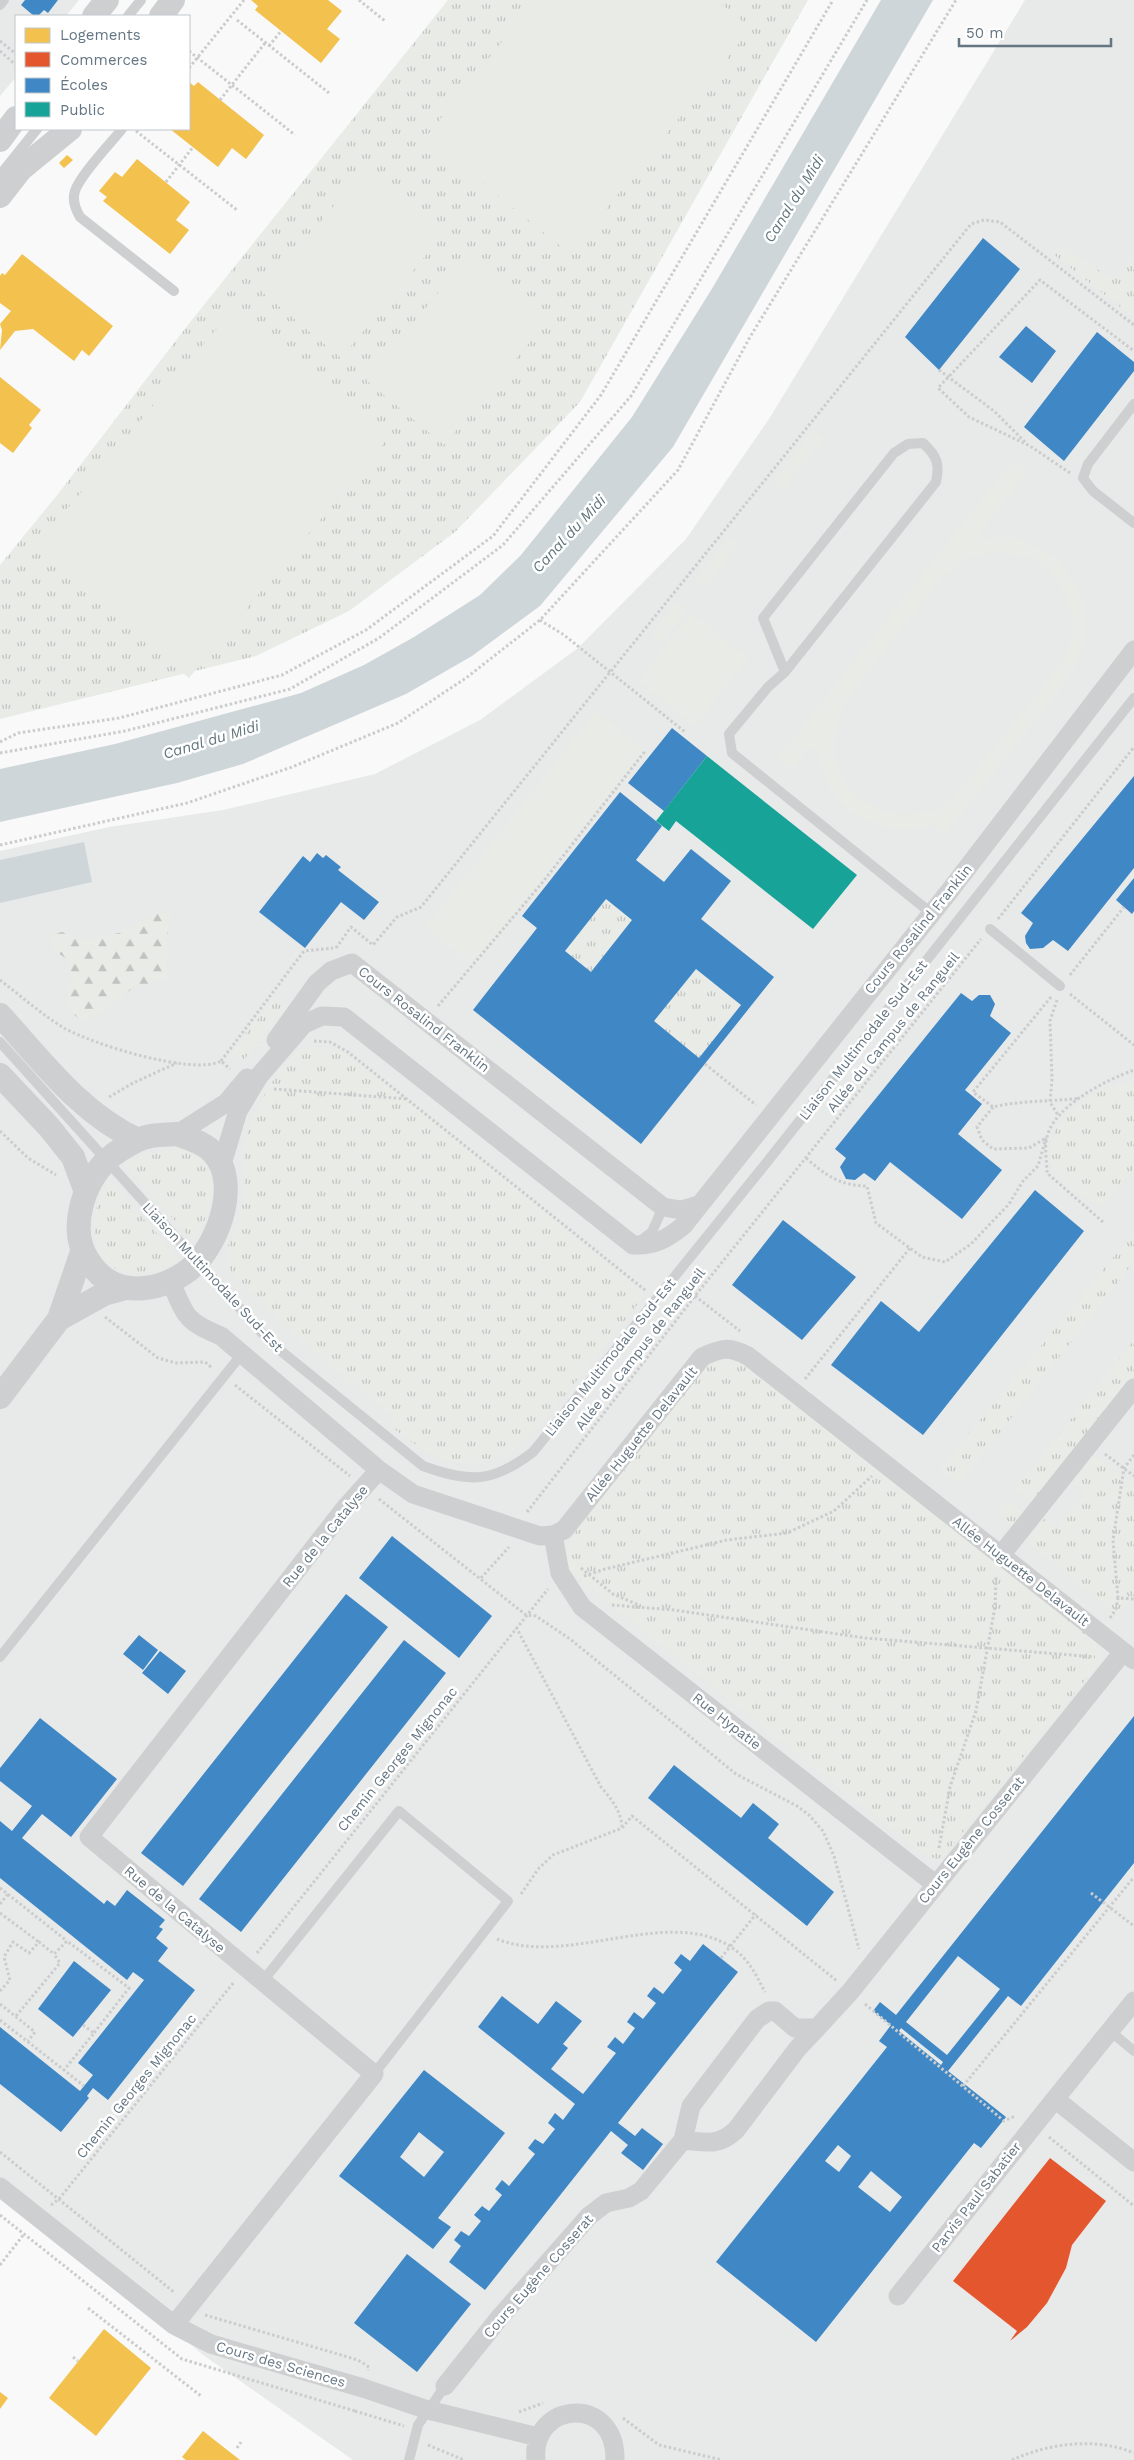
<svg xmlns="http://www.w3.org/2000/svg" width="1134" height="2460" font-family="'Work Sans',sans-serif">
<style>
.built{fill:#e8e9e9}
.grass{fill:url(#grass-tufts)}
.forest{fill:url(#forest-firs)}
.pitch{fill:#e8ebe6;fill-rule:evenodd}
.water{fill:#ced6d9}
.homes{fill:#f2c14e}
.shops{fill:#e4572e}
.schools{fill:#3f88c5;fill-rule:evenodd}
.public{fill:#17a398}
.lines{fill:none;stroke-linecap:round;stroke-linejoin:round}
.path{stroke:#cbcccd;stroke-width:3;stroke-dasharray:2.5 2.5;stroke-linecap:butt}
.service{stroke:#cecfd0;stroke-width:10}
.minor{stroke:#cecfd0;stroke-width:19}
.tertiary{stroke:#cecfd0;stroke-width:24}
.labels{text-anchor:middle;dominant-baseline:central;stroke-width:5;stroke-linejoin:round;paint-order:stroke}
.street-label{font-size:14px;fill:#657683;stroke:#fff}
.water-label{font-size:15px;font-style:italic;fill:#60757c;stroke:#fff}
</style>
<defs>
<pattern id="grass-tufts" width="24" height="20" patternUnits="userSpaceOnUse" patternTransform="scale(1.25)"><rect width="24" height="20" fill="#e8ebe6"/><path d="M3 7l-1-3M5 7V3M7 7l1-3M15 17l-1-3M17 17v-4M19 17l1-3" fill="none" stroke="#c0c3c0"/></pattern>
<pattern id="forest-firs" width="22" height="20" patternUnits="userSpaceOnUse" patternTransform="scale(1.25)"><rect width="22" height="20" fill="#e8ebe6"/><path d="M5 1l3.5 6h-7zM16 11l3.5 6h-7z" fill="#c0c3c0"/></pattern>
</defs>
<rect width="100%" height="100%" fill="#f9f9f9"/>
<path class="built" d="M0,0H79L66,16H16V77L0,96Z
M1025,0H1134V2460H353L203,2355L0,2181V851L109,827L223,810L375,774L480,720L578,648L686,539L769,419Z"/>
<path class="grass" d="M448,0H808L580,402L455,532L349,611L256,656L0,719V565L58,494L187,326Z
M1060,244L1113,280L1134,256V318L1052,253Z
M606,899L632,920L591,972L565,951Z
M696,969L741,1005L699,1058L654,1021Z
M274,999L286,1007L242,1062L230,1053Z
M324,1046L347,1055L408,1099L645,1295L537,1430L506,1456L473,1464L443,1461L413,1443L390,1426L395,1417L312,1350L232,1273C219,1249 235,1235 241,1212C246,1190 243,1169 245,1147C246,1123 277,1068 295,1053C304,1046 314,1047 324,1046Z
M1134,1081V1168L1103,1207C1087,1198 1070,1190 1059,1175C1031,1141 1071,1106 1101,1091C1111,1086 1123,1084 1134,1081Z
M178,1149C230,1162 212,1204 196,1240L193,1241L126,1166V1163L144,1154Z
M107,1182H110L178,1257V1260C143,1285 94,1277 94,1227C94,1210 100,1196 107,1182Z
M1134,1232V1262L959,1484L940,1469Z
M1134,1340V1378L1034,1504L1015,1489Z
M728,1360L747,1364L1076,1623C1088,1635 1105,1644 1099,1663L943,1857L937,1859L923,1854L577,1578C562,1563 565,1547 576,1531L706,1367L716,1362Z
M1094,1455L1134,1485V1596L1118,1615L1026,1542L1044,1519L1057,1529L1085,1493L1073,1482Z
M1007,1499L1025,1514L1015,1527L997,1512Z"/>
<path class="forest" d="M159,913H172L168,927L166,979L133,988L95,1017L81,1021L65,1006L71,978L70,961L55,951L47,936L62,932L83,940L119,933Z"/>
<path class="pitch" d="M535,0H716L751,28L570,254L426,137Z
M368,165L446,231L341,358L262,292Z
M472,252L550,318L444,445L366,380Z
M233,309L388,438L189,678L34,549Z
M813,430L824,438L783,490L772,482Z
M1013,460L1028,472L979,533L987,539C993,538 1000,536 1006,536C1016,537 1026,542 1035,546C1071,564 1093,603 1084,644C1081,659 1072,672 1064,685L945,834L933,825C921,828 910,830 899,829C872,828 838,807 827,783C821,770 822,755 811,746L791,769L777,758ZM991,553C1005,553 1019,554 1033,560C1059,572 1076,607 1072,635C1070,648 1063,659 1056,670L956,795C944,805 931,812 915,814C876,818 835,789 834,748C833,731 839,716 846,701L944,575L966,560Z
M729,537L739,545L705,588L695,580Z
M677,602L687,611L661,644L651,635Z
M691,613L748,658L695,726L638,681Z
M596,711L645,750L474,966L425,927Z"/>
<path class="water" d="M881,0H933L673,447L540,606L472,656L406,694L243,764L177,783L0,822V769L115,744L301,693L364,665L414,637L480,595L521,555L632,417L713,287Z
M84,842L92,882L0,903V860Z"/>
<path class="homes" d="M251,0H328L342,11L327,29L340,39L321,63L255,10L258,6Z
M189,82L194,86L198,82L264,135L246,159L232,148L218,167L170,129H189Z
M67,155L73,160L64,168L59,163Z
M137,159L190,202L176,220L189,230L170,254L103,201L107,197L99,191L115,172L122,177Z
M22,254L113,326L89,356L82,350L74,361L33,329L15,331L0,350L2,330L0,324L11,311L0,303V276L2,273L5,275Z
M0,377L41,410L29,425L32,428L13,453L0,443Z
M104,2329L151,2368L96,2436L49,2398Z
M0,2392L8,2398L0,2409Z
M203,2431L240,2460H186L182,2457Z"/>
<path class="shops" d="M1050,2158L1106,2201L1072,2245L1066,2268L1047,2303L1027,2327L1010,2341L1017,2331L953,2281Z"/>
<path class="schools" d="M25,0H58L48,13L44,10L38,16H34L21,5Z
M983,238L1020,269L939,370L905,337Z
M1026,326L1056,351L1032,383L999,357Z
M1097,332L1134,362V371L1064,461L1024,427Z
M672,728L707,756L664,811L628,783Z
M1134,776V868L1068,951L1053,940L1043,948L1030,949L1026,943L1025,936L1033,923L1021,913Z
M620,792L662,826L636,860L664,882L691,849L731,881L701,919L774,977L641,1144L473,1010L537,928L522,916ZM606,899L632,920L591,972L565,951ZM696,969L741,1005L699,1058L654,1021Z
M317,853L323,858L326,855L341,867L338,870L379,902L364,920L341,902L305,948L259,912L303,856L310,862Z
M1134,878V911L1132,914L1116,900Z
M961,993L972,1001L979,995H990L995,1004L990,1016L1011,1033L965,1090L982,1104L958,1134L1002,1170L962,1219L890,1162L875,1181L864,1173L855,1180L846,1179L840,1167L846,1158L835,1149Z
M1035,1190L1084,1231L923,1435L831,1365L881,1301L919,1332Z
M783,1220L856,1277L802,1340L732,1285Z
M392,1536L492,1616L459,1658L359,1578Z
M346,1594L388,1627L183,1886L141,1853Z
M139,1635L158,1650L143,1670L123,1654Z
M404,1640L446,1673L241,1932L199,1899Z
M160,1651L186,1671L168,1694L142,1673Z
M1134,1716V1863L1021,2006L1008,1996L948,2071L1006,2117L981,2148L974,2143L816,2342L716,2262L887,2047L879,2041L891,2025L873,2011L880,2002L896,2015ZM958,1956L1000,1989L947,2055L906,2022ZM901,2028L943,2062L941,2065L899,2031ZM838,2145L851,2156L839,2172L825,2161ZM871,2171L902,2197L890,2212L858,2187Z
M40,1718L117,1779L71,1837L42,1814L22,1838L104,1904L107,1900L115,1906L127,1890L165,1920L159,1927L163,1929L156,1938L168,1948L158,1961L195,1990L108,2100L93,2088L87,2096L89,2098L61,2132L0,2084V2027L80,2091L93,2075L78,2063L144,1980L133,1972L127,1980L0,1878V1821L12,1831L32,1806L0,1781V1768Z
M674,1765L741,1818L753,1803L779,1824L768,1838L834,1892L807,1926L648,1798Z
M703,1944L738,1972L618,2123L635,2136L642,2128L663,2144L643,2170L621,2153L628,2145L611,2131L485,2290L449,2262L461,2246L454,2240L461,2231L469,2236L481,2221L474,2215L482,2206L489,2211L502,2195L495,2189L502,2180L509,2186L535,2154L528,2148L535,2139L543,2144L555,2129L548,2123L555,2113L563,2120L575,2104L478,2027L502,1996L538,2024L556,2001L582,2021L563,2044L568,2048L551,2069L583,2094L616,2053L607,2047L615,2037L623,2044L635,2028L627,2022L634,2012L643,2019L656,2003L647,1996L654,1987L663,1994L682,1970L674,1963L681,1954L690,1961Z
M74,1961L111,1990L73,2037L38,2009Z
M424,2070L505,2133L438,2218L451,2227L433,2249L339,2176ZM419,2132L444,2152L424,2177L400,2157Z
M407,2254L471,2304L417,2372L354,2323Z"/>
<path class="public" d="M707,756L857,875L813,929L676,821L669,831L656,821Z"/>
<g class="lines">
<path class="path" d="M359,0L385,21
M237,20L329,93
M0,41L16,54
M269,46L281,31
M0,51L16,65
M189,51L295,135
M189,68L244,0
M220,100L265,43
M136,131L237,210
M166,182L193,147
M939,370L994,411L1027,444
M1070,473L1030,446L969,417L938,388L1040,280L1134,351
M540,620L564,635L685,732
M0,742L18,733L119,718L282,675L366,630L493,536L601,395L833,0
M0,753L125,731L290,689L379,638L503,545L631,396L867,0
M0,845L187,803L292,767L398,723L466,678L540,620L678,470L750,337L956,0
M998,919L1134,747
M336,948L351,927L373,945L397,917L421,907L971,224L984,220L1000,222L1134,325
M1070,975L1124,907
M0,980C21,996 41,1014 64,1028C92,1044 193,1076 221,1061L230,1069
M1070,994L1134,1045
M1051,997L973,1092L993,1107C1022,1100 1051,1102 1080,1098
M1057,1000L1050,1021L1052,1079L1050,1102L1058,1115
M438,1006L542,883L646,750
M314,1041L330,1042L348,1052L645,1290
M221,1061L304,951L333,948
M705,1064L756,1105
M274,1089L408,1099
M109,1097L133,1083L177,1063
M993,1107L977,1127L982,1140L993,1149L1029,1148L1046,1138
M0,1131L28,1158L56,1175
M806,1158C825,1175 841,1186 867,1186L876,1223L922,1257L945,1262L971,1244L1009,1204L1023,1181L1038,1166L1046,1138
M1103,1222L1047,1173C1047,1162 1044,1148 1047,1137C1054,1106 1106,1080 1134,1070
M695,1296L740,1331
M667,1307L674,1312
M105,1317L158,1358L176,1363L205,1362L212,1368
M805,1379L910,1248
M235,1385L350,1476
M1105,1454L1134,1476
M379,1499L526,1615L536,1616L570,1639L736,1774L797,1806L809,1815L823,1831L834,1856L859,1949
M527,1512L695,1296L981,939
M581,1568L613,1594L641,1606
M584,1576L605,1569L727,1540L787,1533L834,1511L872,1476
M481,1578L509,1547
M1118,1598L1113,1540L1124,1468L1134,1455
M612,1605L674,1610L865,1638L1095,1657
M1110,1618L1116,1609L1118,1598L1134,1599
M516,1627L601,1787C611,1799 621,1810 622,1827
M939,1848L950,1787L976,1711L995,1607L996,1577
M0,1888L67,1941
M1091,1893L1134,1926
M521,1894L539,1868L553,1855L622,1828L632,1816L837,1981
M0,1904L8,1894
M0,1913L39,1942
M497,1939C570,1969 678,1899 740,1954C752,1965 758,1979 765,1992
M257,1953L548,1589
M721,1958L756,1914
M0,1991L10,1980L4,1957L13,1942L29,1953L39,1942L54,1954L67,1941L129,1988L94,2033
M0,2004L35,2032L28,2041
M865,2004L1004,2121L1015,2116
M16,2016L60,1963L54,1954
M0,2020L64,2070
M83,2025L94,2033L64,2070L84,2086
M963,2086L1134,1877
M1049,2137L1134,2206
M0,2152L175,2293
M51,2205L59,2199L234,1982
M0,2215L182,2359L355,2411
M0,2265L24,2234
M88,2308L201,2396
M205,2315L358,2360L369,2367L368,2370
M73,2357L78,2361
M355,2411L404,2426
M519,2412L543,2403
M623,2418L659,2445L722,2460
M428,2445L464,2460
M237,2448L241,2442
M1012,2460C1050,2443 1095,2437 1134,2453"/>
<path class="service" d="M0,5L4,0
M128,16L141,0
M122,129C111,143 80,175 75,191C72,200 75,208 80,217L174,291
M0,175L37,129
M1134,404L1088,464L1083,478L1093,491L1134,523
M785,672L763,618L894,453L908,444L923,443C937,456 940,464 936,482L785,672L768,687L729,734L732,753L931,913
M990,929L1060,986
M0,1042L271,1343L423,1466C470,1483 493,1483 533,1452L763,1167L1134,698
M640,1241L652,1232L663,1207
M0,1657L241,1355
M262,1982L399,1811L508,1901L374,2074
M1110,2031L1134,2051
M409,2460L418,2425L445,2386"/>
<path class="minor" d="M276,1040L317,983L331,971L352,963L663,1207L681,1210L698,1205
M177,1134L226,1103L247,1078
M222,1164L238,1111L259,1076L304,1024L322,1016L344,1017L633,1245C654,1246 667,1239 683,1226L948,893L1134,650
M171,1282C185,1315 185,1322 221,1336L379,1470L413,1494L540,1536L553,1535L564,1530L702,1357C721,1348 729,1346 748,1356L1134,1660
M553,1535L560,1573L582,1607L935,1884
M1001,1555L1134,1388
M1134,2001L1055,2099L1134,2162
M817,2028L850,1992L1123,1652
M0,2187L174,2325L211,2344L363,2388L428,2410L538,2437
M898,2296L1055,2099
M174,2325L374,2074L89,1837L345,1508L379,1470
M445,2386L500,2317L589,2216L606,2203L629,2198L641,2191L683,2140L691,2106L757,2019L769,2011H775L795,2028H817L798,2048L736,2130C718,2147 706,2142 683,2140
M536,2460C530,2402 616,2393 615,2460"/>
<path class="tertiary" d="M94,16L107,0
M161,16L173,0
M0,140L16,118
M0,196L21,169L70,129
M0,1015C42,1061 81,1114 138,1140
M0,1075L49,1127L73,1157L86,1192
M177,1134C188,1138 199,1141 208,1148C244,1176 219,1245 190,1269C176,1280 162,1286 145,1288C120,1291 101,1281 88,1260C68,1230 83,1183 108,1159C116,1152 126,1146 136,1141C149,1134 163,1135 177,1134Z
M59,1319L104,1294L122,1289
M0,1397L59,1319L82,1252"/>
</g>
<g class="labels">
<g class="street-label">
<text transform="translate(918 929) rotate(-51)">Cours Rosalind Franklin</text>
<text transform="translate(424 1019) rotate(38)">Cours Rosalind Franklin</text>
<text transform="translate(893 1032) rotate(-51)">Allée du Campus de Rangueil</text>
<text transform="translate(863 1040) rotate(-52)">Liaison Multimodale Sud-Est</text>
<text transform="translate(213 1277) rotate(47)">Liaison Multimodale Sud-Est</text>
<text transform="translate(640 1349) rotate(-52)">Allée du Campus de Rangueil</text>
<text transform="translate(610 1357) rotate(-51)">Liaison Multimodale Sud-Est</text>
<text transform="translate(641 1434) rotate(-51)">Allée Huguette Delavault</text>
<text transform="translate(325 1536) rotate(-51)">Rue de la Catalyse</text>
<text transform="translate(1021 1571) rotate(38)">Allée Huguette Delavault</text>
<text transform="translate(727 1721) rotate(38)">Rue Hypatie</text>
<text transform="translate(397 1759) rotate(-51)">Chemin Georges Mignonac</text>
<text transform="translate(971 1840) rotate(-51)">Cours Eugène Cosserat</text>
<text transform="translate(175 1909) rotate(40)">Rue de la Catalyse</text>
<text transform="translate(136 2086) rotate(-51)">Chemin Georges Mignonac</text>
<text transform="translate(976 2197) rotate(-52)">Parvis Paul Sabatier</text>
<text transform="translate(538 2276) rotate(-49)">Cours Eugène Cosserat</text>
<text transform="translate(281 2364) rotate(16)">Cours des Sciences</text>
</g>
<g class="water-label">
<text transform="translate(794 199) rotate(-58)">Canal du Midi</text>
<text transform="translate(569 534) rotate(-47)">Canal du Midi</text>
<text transform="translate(211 740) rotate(-17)">Canal du Midi</text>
</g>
</g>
<rect x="15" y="15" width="175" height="115" fill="#ffffff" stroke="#c1c8cd"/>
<rect x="25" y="28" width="25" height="15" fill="#f2c14e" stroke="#c1c8cd"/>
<text x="60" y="40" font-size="15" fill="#657683">Logements</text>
<rect x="25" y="52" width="25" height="15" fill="#e4572e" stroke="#c1c8cd"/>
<text x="60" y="65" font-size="15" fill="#657683">Commerces</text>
<rect x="25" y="78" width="25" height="15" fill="#3f88c5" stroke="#c1c8cd"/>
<text x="60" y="90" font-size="15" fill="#657683">Écoles</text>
<rect x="25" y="102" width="25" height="15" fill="#17a398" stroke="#c1c8cd"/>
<text x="60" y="115" font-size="15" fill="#657683">Public</text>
<path d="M959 38v8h152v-8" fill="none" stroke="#657683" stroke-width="2.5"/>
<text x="966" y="38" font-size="15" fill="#657683" stroke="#ffffff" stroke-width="4" paint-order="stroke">50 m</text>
</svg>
